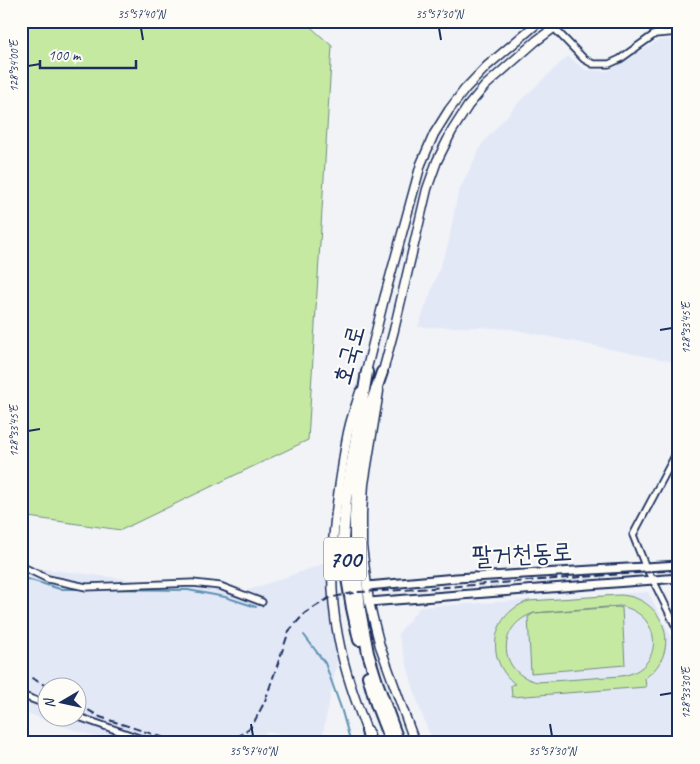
<svg xmlns="http://www.w3.org/2000/svg" width="700" height="764" font-family="Caveat,'Poor Story',sans-serif">
<style>
.built{fill:#e3e8f7;fill-rule:evenodd}
.green{fill:#c6e9a2;stroke:#708c80;fill-rule:evenodd}
.lines{fill:none;stroke-linecap:round;stroke-linejoin:round}
.stream{stroke:#5d92b2;stroke-width:2}
.minor-casing{stroke:#1b2f5e;stroke-width:9}
.tertiary-casing{stroke:#1b2f5e;stroke-width:11}
.secondary-casing{stroke:#1b2f5e;stroke-width:11}
.motorway-casing{stroke:#1b2f5e;stroke-width:14}
.minor{stroke:#fdfcf7;stroke-width:5.5}
.tertiary{stroke:#fdfcf7;stroke-width:7}
.secondary{stroke:#fdfcf7;stroke-width:8}
.motorway{stroke:#fdfcf7;stroke-width:10}
.rail{stroke:#1b2f5e;stroke-width:2;stroke-dasharray:8 4;stroke-linecap:butt}
.ticks{fill:none;stroke:#1b2f5e;stroke-width:2}
.labels{text-anchor:middle;dominant-baseline:central;stroke-width:4;stroke-linejoin:round;paint-order:stroke}
.shield{fill:#fdfcf7;stroke:#5f6c8c;stroke-width:1}
.shield-label{font-size:24px;font-weight:bold;fill:#1b2f5e}
.street-label{font-size:25px;fill:#1b2f5e;stroke:#fdfcf7}
.neatline{fill:none;stroke:#1b2f5e;stroke-width:2}
.ticks-label{font-size:12px;text-anchor:middle;fill:#1b2f5e}
</style>
<rect width="100%" height="100%" fill="#f1f3f7"/>
<filter id="ink" filterUnits="userSpaceOnUse"><feTurbulence type="fractalNoise" baseFrequency=".02" numOctaves="2"/><feDisplacementMap in="SourceGraphic" scale="10" xChannelSelector="R" yChannelSelector="G"/><feConvolveMatrix kernelMatrix="1 2 1 2 8 2 1 2 1" color-interpolation-filters="sRGB"/></filter>
<g filter="url(#ink)">
<path class="built" d="M679,39V363L511,329L477,327H418L448,245L458,193L482,144L519,102L568,56L585,70L608,71L659,40Z
M332,559L338,635V658L321,743H313L267,732L251,743H114L44,720L21,710V566L240,593L320,565ZM48,686H78V716H48Z
M648,592L679,651V743H433L419,707L398,634L420,607Z"/>
<path class="green" d="M21,21H304L332,46L308,440L121,530L21,516Z
M619,595C664,596 684,651 645,678L646,687L512,697L511,685L515,684C484,659 491,613 529,601ZM620,606C664,614 665,670 621,676L538,682C498,674 495,626 534,613Z
M618,607L622,608L625,665L531,673L528,617L534,613Z"/>
<g class="lines">
<path class="stream" d="M21,577L60,589H85
M97,589L188,590L225,597L256,607
M304,635L325,663L341,708L351,743"/>
<defs>
<path id="minor" d="M554,28L584,59L593,64H609L620,59L655,34L679,32
M679,448L633,535L646,568L653,580L679,633
M21,566L48,579L86,587L193,583L220,586L262,602
M21,695L48,705
M76,716L153,743
M127,743L129,735"/>
<path id="tertiary" d="M367,586L456,578L679,565
M369,602L679,578"/>
<path id="secondary" d="M382,375L394,330L427,189L437,161L452,131L468,106L485,86L536,41L563,21
M365,376L384,299L421,164L434,134L449,110L465,89L487,66L540,21
M379,391L364,484L362,513V546L369,602L380,646L415,743
M360,392C357,402 353,413 350,424C346,439 344,454 342,469C333,525 327,581 338,636C344,670 356,702 368,734"/>
<path id="motorway" d="M382,372L369,410L357,492L355,517V558L360,610L368,653L377,682L399,743
M359,640L352,608L347,578L343,540L346,498L367,372
M368,676L376,704L391,743
M367,731L370,743"/>
</defs>
<use href="#minor" class="minor-casing"/>
<use href="#tertiary" class="tertiary-casing"/>
<use href="#secondary" class="secondary-casing"/>
<use href="#motorway" class="motorway-casing"/>
<use href="#minor" class="minor"/>
<use href="#tertiary" class="tertiary"/>
<use href="#secondary" class="secondary"/>
<use href="#motorway" class="motorway"/>
<path class="rail" d="M21,672L48,687
M78,704L100,717L180,743
M225,743L239,736L252,726L265,701L289,631L305,613L329,598L357,592L404,590L679,570"/>
</g>
</g>
<path class="ticks" d="M141,28L143,40M439,28L441,40M28,66L40,64M660,330L672,328M28,431L40,429M660,695L672,693M251,724L253,736M550,724L552,736"/>
<g class="labels">
<rect class="shield" x="324" y="537.5" width="42" height="43" rx="4"/>
<g class="shield-label">
<text x="345" y="559">700</text>
</g>
<g class="street-label">
<text transform="translate(349 355) rotate(-75)">호국로</text>
<text transform="translate(522 554) rotate(-3)">팔거천동로</text>
</g>
</g>
<rect width="700" height="764" fill="none" stroke="#fdfcf7" stroke-width="55"/>
<g transform="translate(62 702) rotate(261)"><circle r="24" fill="#fdfcf7" stroke="#a3aaba"/>
<path d="M0-4L9 19L0 12L-9 19Z" fill="#1b2f5e"/>
<text y="-8" font-size="14" font-weight="bold" text-anchor="middle" fill="#1b2f5e">N</text>
</g>
<path d="M40 60v8h96v-8" fill="none" stroke="#1b2f5e" stroke-width="2.5"/>
<text x="48" y="60" font-size="15" fill="#1b2f5e" stroke="#fdfcf7" stroke-width="4" paint-order="stroke">100 m</text>
<rect x="28" y="28" width="644" height="708" class="neatline"/>
<g class="ticks-label">
<text x="141" y="18">35°57'40"N</text>
<text x="439" y="18">35°57'30"N</text>
<text transform="translate(14 66) rotate(-90)" y="4">128°34'00"E</text>
<text transform="translate(686 328) rotate(-90)" y="4">128°33'45"E</text>
<text transform="translate(14 431) rotate(-90)" y="4">128°33'45"E</text>
<text transform="translate(686 693) rotate(-90)" y="4">128°33'30"E</text>
<text x="253" y="755">35°57'40"N</text>
<text x="552" y="755">35°57'30"N</text>
</g>
</svg>
